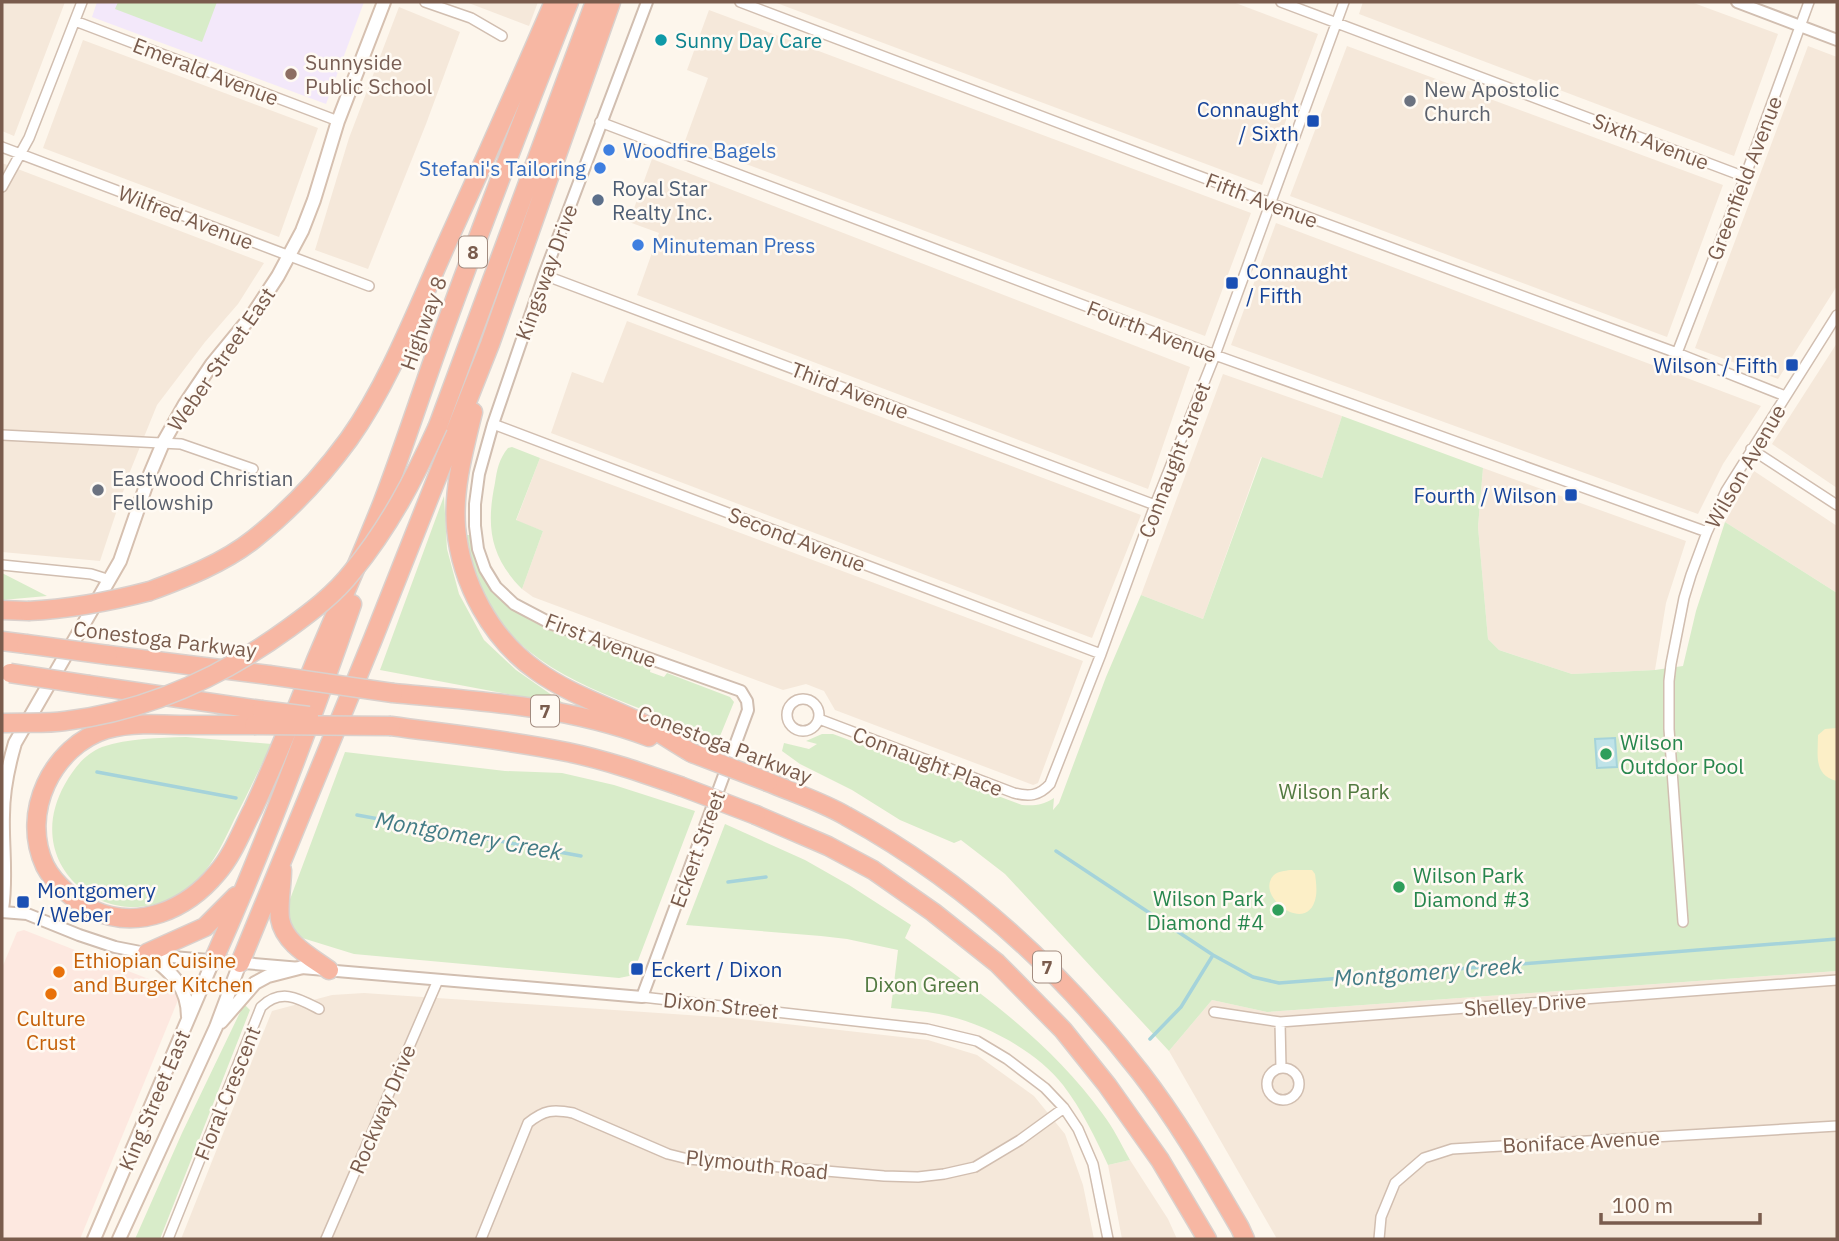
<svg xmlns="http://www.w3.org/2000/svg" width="1839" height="1241" font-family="'IBM Plex Sans',sans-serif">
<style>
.residential{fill:#f5e8da}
.commercial{fill:#fde8e0}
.education{fill:#f3e8fa}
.green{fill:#d8ecc9}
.sand{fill:#fcefc7}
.water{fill:#bfe3e8;stroke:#a5d3da;stroke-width:2}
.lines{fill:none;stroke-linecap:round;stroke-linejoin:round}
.stream{stroke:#a5d3da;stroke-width:3.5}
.minor-casing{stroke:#d1beb0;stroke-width:12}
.tertiary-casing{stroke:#d1beb0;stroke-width:14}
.secondary-casing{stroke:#d6c0b0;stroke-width:16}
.motorway-casing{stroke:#dad1cd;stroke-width:21}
.minor{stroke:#fff;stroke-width:9}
.tertiary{stroke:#fff;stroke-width:10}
.secondary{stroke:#fff;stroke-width:12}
.motorway{stroke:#f7b7a3;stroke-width:18}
.motorway-bridge-casing{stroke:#dad1cd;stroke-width:21;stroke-linecap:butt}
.motorway-bridge{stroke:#f7b7a3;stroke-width:18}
.culture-dot{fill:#0f9aa8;stroke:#fffaf3;stroke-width:2.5}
.education-dot{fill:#8d6e63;stroke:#fffaf3;stroke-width:2.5}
.worship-dot{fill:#6b7280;stroke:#fffaf3;stroke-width:2.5}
.transit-dot{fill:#1a4fb4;stroke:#fffaf3;stroke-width:2.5}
.shop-dot{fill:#3f7fe0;stroke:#fffaf3;stroke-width:2.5}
.service-dot{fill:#5c6f8a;stroke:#fffaf3;stroke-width:2.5}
.leisure-dot{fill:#2e9e5b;stroke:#fffaf3;stroke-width:2.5}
.food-dot{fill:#e8710a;stroke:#fffaf3;stroke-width:2.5}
.labels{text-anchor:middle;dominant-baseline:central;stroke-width:5;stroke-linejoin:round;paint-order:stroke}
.shield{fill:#fffaf3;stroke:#a28b7f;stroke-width:2}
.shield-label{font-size:19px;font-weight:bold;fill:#7a5c4d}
.culture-label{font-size:21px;fill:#0d838f;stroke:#fffaf3;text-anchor:start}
.education-label{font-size:21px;fill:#785e54;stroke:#fffaf3;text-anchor:start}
.street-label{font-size:21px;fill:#7a5c4d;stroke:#fffaf3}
.worship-label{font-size:21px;fill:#5b616d;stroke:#fffaf3;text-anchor:start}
.transit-label{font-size:21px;fill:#164399;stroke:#fffaf3;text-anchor:end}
.shop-label{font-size:21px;fill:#366cbe;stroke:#fffaf3;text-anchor:start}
.service-label{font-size:21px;fill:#4e5e75;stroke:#fffaf3;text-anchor:start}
.leisure-label{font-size:21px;fill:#27864d;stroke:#fffaf3;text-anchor:start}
.park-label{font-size:21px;fill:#537a41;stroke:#fffaf3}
.food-label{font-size:21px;fill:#c56008;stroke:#fffaf3;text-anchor:start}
.water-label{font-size:23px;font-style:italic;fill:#437c86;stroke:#fffaf3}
</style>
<rect width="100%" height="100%" fill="#fdf6ec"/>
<path class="residential" d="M2,2H65L14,136L2,131Z
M466,2H538L529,26Z
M774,2H1233L1318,34L1262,185Z
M1363,2H1691L1778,34L1734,156L1359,14Z
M399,7L460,32L426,124L368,269L315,250L349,138Z
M709,10L1251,213L1205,336L685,141L708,78L687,70Z
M83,40L318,128L279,237L43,148Z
M1347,46L1723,185L1667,337L1290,196Z
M1808,46L1837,57V286L1778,379L1695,348Z
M652,159L1190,367L1148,489L637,295L659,233L629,222Z
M2,163L264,263L238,304L205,342L157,405L129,474L100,561L2,552Z
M1276,223L1761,406L1723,464L1698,514L1231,345Z
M627,321L1141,515L1092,638L551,433L572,372L603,383Z
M1837,343V488L1772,444Z
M1223,374L1342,416L1322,478L1261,457L1203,619L1141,595Z
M540,458L1083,661L1038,783L1033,785L835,710L824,691L806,684L783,690L533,597L522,589L543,531L516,521Z
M1483,468L1686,541L1666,603L1655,670L1572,674L1499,650L1488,639L1478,527Z
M1754,471L1837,526V593L1725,522Z
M1837,971V1239H1277L1169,1051L1212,1000L1267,1012Z
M364,993L732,1018L928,1040L977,1055L1034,1096L1065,1134L1083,1185L1094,1239H181L272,1011L332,995Z
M1130,1160L1168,1219L1177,1239H1122L1108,1165Z"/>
<path class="commercial" d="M24,930L174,989L178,1000L80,1239H2V968L17,932Z"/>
<path class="education" d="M97,2H364L326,104L92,17Z"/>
<path class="green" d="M118,2H217L202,42L115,9Z
M1342,416L1483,468L1478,527L1488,639L1499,650L1572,674L1655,670L1683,666L1696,611L1725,522L1837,593V971L1267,1012L1212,1000L1169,1051L1005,874L961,840L954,843L900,820L852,790L800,764L782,751L784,743L809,749L817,744L806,741L822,734H833L1022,805C1035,806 1043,805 1054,798L1053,810L1059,803L1106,677L1141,595L1203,619L1262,457L1322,478Z
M512,447L540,458L516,520L543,531L522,589C490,557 486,526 495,483C497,469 499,459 508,448Z
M444,496L447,549L459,594L484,640L516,670L566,705L380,670Z
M466,535H470C477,579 498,605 538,624L651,666L650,672L664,677L667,673L730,697L734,702L718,741C612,690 485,676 466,535Z
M2,573L47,596L2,600Z
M186,737L272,744C259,769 247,795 234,820C224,841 214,863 198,879C127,950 14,874 65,784C74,768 85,754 102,747C129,738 158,738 186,737Z
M345,752L505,771L562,773L614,785L695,811L634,971L629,976L619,978L354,954L299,937L292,928L288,917L289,902Z
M725,824L805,860L849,885L911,925L905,938C977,990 1050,1041 1102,1113C1113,1127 1121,1144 1130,1160L1108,1165C1095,1137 1082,1110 1063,1085C1036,1050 982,1022 939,1014C923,1011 907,1010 891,1008L898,950L847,939L821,936L686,925Z
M244,1004L250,1010L160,1239H135L182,1133Z"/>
<path class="sand" d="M1837,728V781C1813,775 1818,755 1818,735L1825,729Z
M1290,870H1312L1315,874C1316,881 1317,889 1316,896C1309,938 1253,896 1274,875C1278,871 1285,871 1290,870Z"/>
<path class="water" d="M1615,738L1617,767L1597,768L1595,739Z"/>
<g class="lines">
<path class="stream" d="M97,772L236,798
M357,815L581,856
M1056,851L1213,955L1253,977L1279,983L1837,939
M728,882L766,877
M1150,1039L1181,1007L1213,955"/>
<defs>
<path id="minor" d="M425,2L471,18L502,36
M740,2L1270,203L1677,353L1785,396
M1281,2L1745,177
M75,21L338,121
M600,122L1215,355L1707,532
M2,147L369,286
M2,187L29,138L82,2
M544,275L1155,505
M1677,353L1745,177L1809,2
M493,424L1101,654
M2,435L181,444L253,469
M1751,449L1837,505
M2,565L91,574L110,580
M787 715a16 16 0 1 1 32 0a16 16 0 1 1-32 0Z
M819,719L1014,793C1029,797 1039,796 1050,784L1101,654L1155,505L1215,355L1344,2
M1683,922L1669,729V681L1671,664L1684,598L1691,575L1707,532L1726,491L1837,315
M642,997L927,1029L977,1041L1007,1059L1045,1088L1064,1108L1078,1129L1093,1164L1108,1239
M1214,1012L1280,1022L1837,980
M1280,1022L1281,1068
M1267 1084a16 16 0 1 1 32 0a16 16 0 1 1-32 0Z
M168,1239L261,1007C281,988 298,998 319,1009
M326,1239L438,980
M481,1239L528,1123C544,1110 553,1109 573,1113L668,1154L688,1159L884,1176L918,1177L944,1174L975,1167L1020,1140L1064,1108
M1379,1239L1381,1217L1395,1183L1424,1158L1452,1149L1837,1126"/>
<path id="tertiary" d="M1737,2L1837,40
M2,912L27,914L79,935L115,947L161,956L642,997L748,710L747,701L741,691L552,624L514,604L496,587L485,569L478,549L475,526V504L479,474L493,424L544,275L647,2"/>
<path id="secondary" d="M2,909C7,878 2,846 3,815C3,790 8,767 15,743L120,561L150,474L163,443L185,404L212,364L253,314L278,276L302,231L314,200L338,121L384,2
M147,953C170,972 188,985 188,1017
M221,1022L255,983L268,976L303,967
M94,1239L213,961
M119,1239L216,1027L240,963"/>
<path id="motorway" d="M473,412C464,449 453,489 456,527C461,583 491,639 537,671C569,694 607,706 642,723C659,732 675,743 692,753
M438,426L595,2
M150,591C185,578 224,563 254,539C289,511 322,476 349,439C389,383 418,307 446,245C483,164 519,83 554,2
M2,610L28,611
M2,641L26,644
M108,655L269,675
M89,685L261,710
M393,693C479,701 567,706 649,737
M254,725C229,725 205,725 180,725C156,724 130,723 107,729C52,746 20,813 45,866C55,885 75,901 93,910C139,931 187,909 217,873C233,855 242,830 253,809C276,760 296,710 316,660C338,608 361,557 382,504C403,450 421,393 441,338C482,225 525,113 569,2
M391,726C450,734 509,740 567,752C606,760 643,773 680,786
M768,782C794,793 822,802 846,816C961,879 1059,968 1140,1072C1178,1121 1209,1175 1240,1228L1245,1239
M756,815L828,846L873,870L933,912L997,963L1063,1030L1107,1085L1160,1160L1207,1239
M282,870C282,885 278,904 280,919C284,943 311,957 329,970
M147,953L205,927L236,896
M213,961C265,845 310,725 352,604
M240,963L373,639L490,344L611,2"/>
</defs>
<use href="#minor" class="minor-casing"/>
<use href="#tertiary" class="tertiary-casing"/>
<use href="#secondary" class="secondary-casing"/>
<use href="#motorway" class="motorway-casing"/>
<use href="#minor" class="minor"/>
<use href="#tertiary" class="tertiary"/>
<use href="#secondary" class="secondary"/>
<use href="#motorway" class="motorway"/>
<defs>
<path id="motorway-bridge" d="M28,611C71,609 108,602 150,591
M26,644L108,655
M10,673L89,685
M269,675L393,693
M261,710L309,716
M2,723C23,722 45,724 65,721C147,711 223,676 289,628C311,612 335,594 352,572C389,527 414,479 438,426
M254,725L391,726
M692,753L768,782
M680,786L756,815"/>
</defs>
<use href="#motorway-bridge" class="motorway-bridge-casing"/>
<use href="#motorway-bridge" class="motorway-bridge"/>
</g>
<circle class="culture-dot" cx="661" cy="40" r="7"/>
<circle class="education-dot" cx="291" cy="74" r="7"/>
<g class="worship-dot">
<circle cx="1410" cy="101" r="7"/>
<circle cx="98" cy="490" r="7"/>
</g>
<g class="transit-dot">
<rect x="1306" y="114" width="14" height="14" rx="3.5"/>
<rect x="1225" y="276" width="14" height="14" rx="3.5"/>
<rect x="1785" y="358" width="14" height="14" rx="3.5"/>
<rect x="1564" y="488" width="14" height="14" rx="3.5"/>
<rect x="16" y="895" width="14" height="14" rx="3.5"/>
<rect x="630" y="962" width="14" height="14" rx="3.5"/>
</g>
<g class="shop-dot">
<circle cx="609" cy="150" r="7"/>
<circle cx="600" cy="168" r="7"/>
<circle cx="638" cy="245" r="7"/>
</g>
<circle class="service-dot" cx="598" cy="200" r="7"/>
<g class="leisure-dot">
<circle cx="1606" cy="754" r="7"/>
<circle cx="1399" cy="887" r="7"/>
<circle cx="1278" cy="910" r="7"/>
</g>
<g class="food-dot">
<circle cx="59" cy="972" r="7"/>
<circle cx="51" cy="994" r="7"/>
</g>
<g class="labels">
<g class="shield">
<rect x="459" y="236.5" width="28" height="31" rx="5"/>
<rect x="531" y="695.5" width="28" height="31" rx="5"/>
<rect x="1033" y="951.5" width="28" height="31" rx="5"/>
</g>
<g class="shield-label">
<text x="473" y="252">8</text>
<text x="545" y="711">7</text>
<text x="1047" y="967">7</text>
</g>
<g class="culture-label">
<text x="675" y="40">Sunny Day Care</text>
</g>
<g class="education-label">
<text x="305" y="62">Sunnyside<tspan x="305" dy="24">Public School</tspan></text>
</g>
<g class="street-label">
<text transform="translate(206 71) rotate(21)">Emerald Avenue</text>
<text transform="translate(1651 141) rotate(21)">Sixth Avenue</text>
<text transform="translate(1744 178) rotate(-69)">Greenfield Avenue</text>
<text transform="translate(1262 200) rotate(21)">Fifth Avenue</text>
<text transform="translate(186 217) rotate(21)">Wilfred Avenue</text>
<text transform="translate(546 272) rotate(-70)">Kingsway Drive</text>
<text transform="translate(423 323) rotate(-70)">Highway 8</text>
<text transform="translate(1152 331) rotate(21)">Fourth Avenue</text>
<text transform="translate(221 359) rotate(-55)">Weber Street East</text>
<text transform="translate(850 390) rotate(21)">Third Avenue</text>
<text transform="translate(1174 460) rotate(-69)">Connaught Street</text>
<text transform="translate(1745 466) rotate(-60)">Wilson Avenue</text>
<text transform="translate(797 539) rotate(21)">Second Avenue</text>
<text transform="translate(165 639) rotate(7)">Conestoga Parkway</text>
<text transform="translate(601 640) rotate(21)">First Avenue</text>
<text transform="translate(725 744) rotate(21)">Conestoga Parkway</text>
<text transform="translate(928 761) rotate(21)">Connaught Place</text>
<text transform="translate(697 849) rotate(-70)">Eckert Street</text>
<text transform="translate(1525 1004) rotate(-4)">Shelley Drive</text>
<text transform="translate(721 1005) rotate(6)">Dixon Street</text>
<text transform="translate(227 1093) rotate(-68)">Floral Crescent</text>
<text transform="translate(154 1100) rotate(-67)">King Street East</text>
<text transform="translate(382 1109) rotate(-67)">Rockway Drive</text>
<text transform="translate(1581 1141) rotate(-3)">Boniface Avenue</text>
<text transform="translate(757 1164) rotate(6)">Plymouth Road</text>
</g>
<g class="worship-label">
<text x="1424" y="89">New Apostolic<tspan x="1424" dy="24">Church</tspan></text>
<text x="112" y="478">Eastwood Christian<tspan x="112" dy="24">Fellowship</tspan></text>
</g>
<g class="transit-label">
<text x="1299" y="109">Connaught<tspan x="1299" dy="24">/ Sixth</tspan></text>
<text x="1246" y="271" text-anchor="start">Connaught<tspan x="1246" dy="24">/ Fifth</tspan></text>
<text x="1778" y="365">Wilson / Fifth</text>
<text x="1557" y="495">Fourth / Wilson</text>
<text x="37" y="890" text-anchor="start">Montgomery<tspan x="37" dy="24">/ Weber</tspan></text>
<text x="651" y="969" text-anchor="start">Eckert / Dixon</text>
</g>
<g class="shop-label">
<text x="623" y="150">Woodfire Bagels</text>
<text x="586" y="168" text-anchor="end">Stefani's Tailoring</text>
<text x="652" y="245">Minuteman Press</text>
</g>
<g class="service-label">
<text x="612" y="188">Royal Star<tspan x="612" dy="24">Realty Inc.</tspan></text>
</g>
<g class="leisure-label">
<text x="1620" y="742">Wilson<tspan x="1620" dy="24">Outdoor Pool</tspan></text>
<text x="1413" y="875">Wilson Park<tspan x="1413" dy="24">Diamond #3</tspan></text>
<text x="1264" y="898" text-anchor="end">Wilson Park<tspan x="1264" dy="24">Diamond #4</tspan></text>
</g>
<g class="park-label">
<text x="1334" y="791">Wilson Park</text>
<text x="922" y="984">Dixon Green</text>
</g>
<g class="food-label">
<text x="73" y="960">Ethiopian Cuisine<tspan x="73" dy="24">and Burger Kitchen</tspan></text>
<text x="51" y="1018" text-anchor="middle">Culture<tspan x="51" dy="24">Crust</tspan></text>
</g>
<g class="water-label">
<text transform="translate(469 835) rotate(10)">Montgomery Creek</text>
<text transform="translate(1428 971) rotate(-4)">Montgomery Creek</text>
</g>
</g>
<rect width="1839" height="1241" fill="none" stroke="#7a5c4d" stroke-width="7"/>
<path d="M1601 1213v10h159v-10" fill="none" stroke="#7a5c4d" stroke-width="3.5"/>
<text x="1612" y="1213" font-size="21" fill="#7a5c4d" stroke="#fffaf3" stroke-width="5" paint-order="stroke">100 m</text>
</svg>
